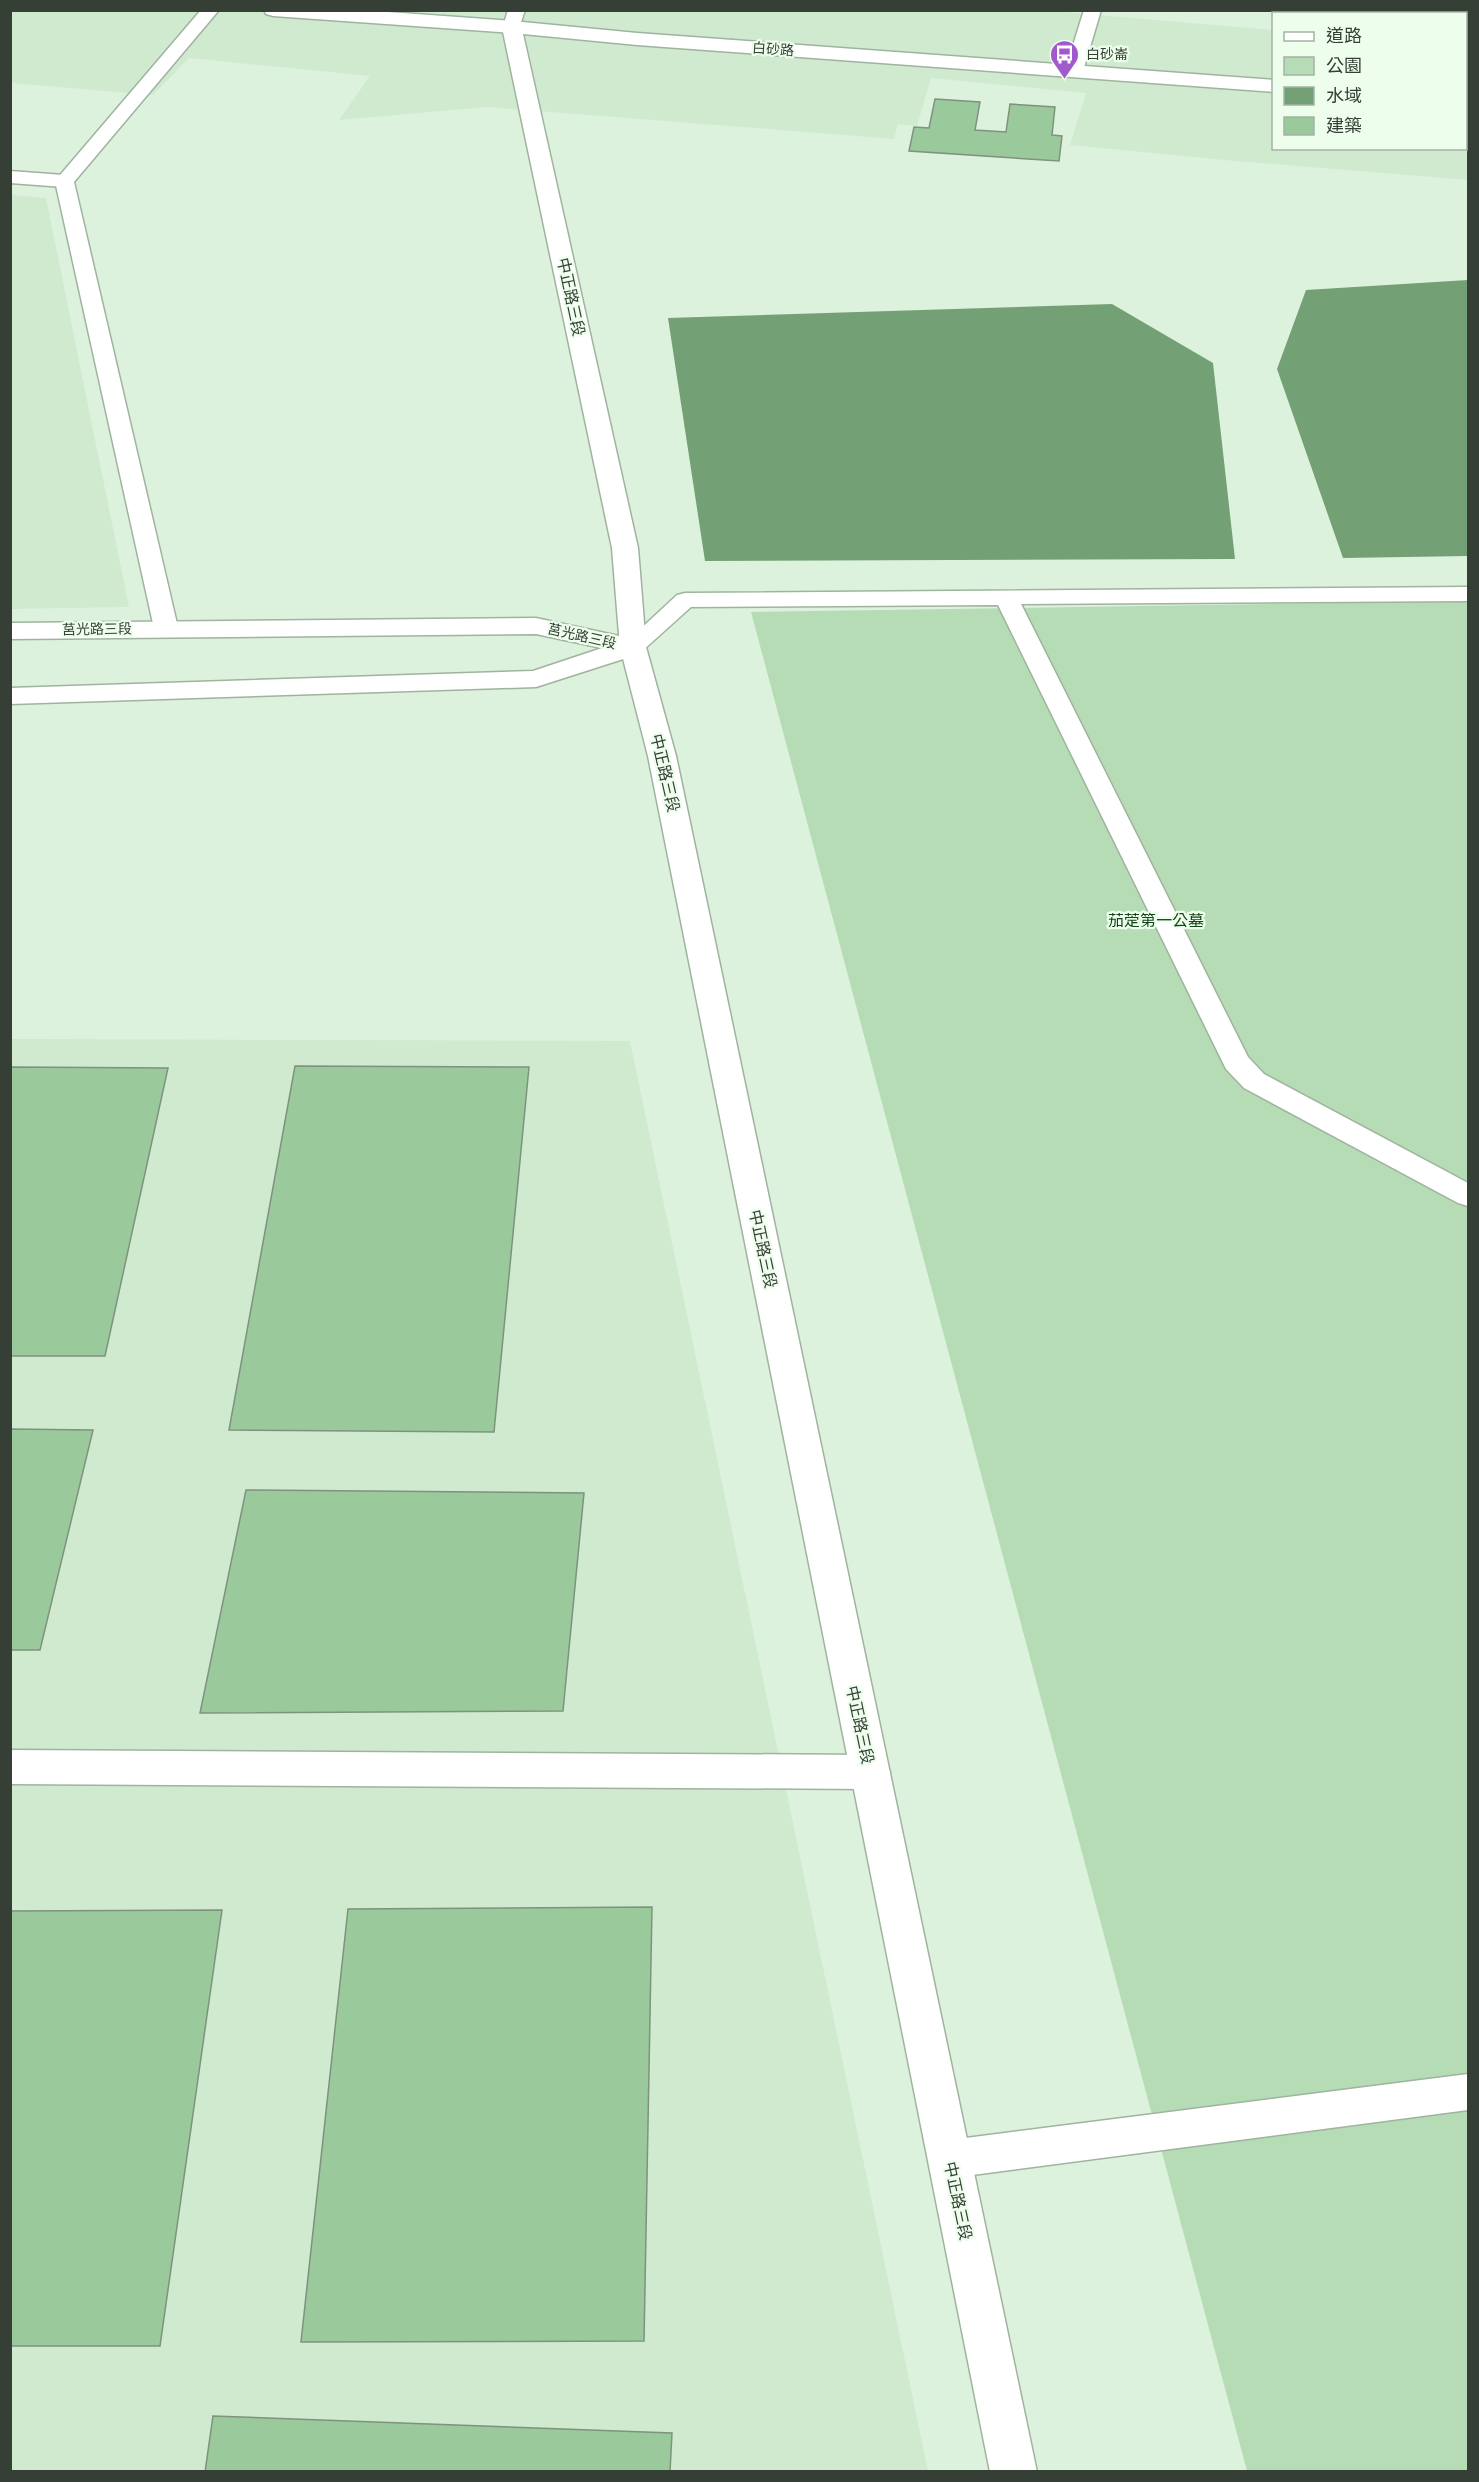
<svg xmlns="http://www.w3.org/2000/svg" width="1479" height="2482" font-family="Poppins,'Noto Sans TC',sans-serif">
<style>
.built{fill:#cfeacf}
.green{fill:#b5dcb5}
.water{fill:#73a074}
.building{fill:#9ac99b;stroke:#7f927f;stroke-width:1.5}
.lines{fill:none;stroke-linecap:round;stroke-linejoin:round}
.service-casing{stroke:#9fb39f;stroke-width:3}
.minor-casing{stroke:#9fb39f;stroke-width:3}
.tertiary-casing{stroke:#9fb39f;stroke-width:3}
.primary-casing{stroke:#9fb39f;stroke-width:3}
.service{fill:#fff;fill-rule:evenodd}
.minor{fill:#fff;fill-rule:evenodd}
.tertiary{fill:#fff;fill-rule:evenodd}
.primary{fill:#fff;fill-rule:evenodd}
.labels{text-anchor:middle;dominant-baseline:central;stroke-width:4.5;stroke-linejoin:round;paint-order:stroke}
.far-street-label{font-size:14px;fill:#363f36;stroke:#edfeed}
.far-poi-label{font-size:14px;fill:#363f36;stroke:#edfeed;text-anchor:start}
.street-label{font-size:16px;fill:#363f36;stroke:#edfeed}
.park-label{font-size:16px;fill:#134519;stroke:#edfeed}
</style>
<rect width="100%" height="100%" fill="#ddf2dd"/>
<path class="built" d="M1041,10L1273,30L1274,148H1466V46H1468V180L1235,161L1070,145L1086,93L931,78L917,126L898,124L894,139L487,107L339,120L370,76L189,58L153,95L11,83L10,11Z
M11,195L46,198L129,607L11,609Z
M11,1039L630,1041L928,2471L11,2472Z"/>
<path class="green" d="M1468,601V2471H1247L751,612Z"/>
<path class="water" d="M1468,280V556L1343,558L1277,369L1306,290Z
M1112,304L1213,363L1235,559L705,561L668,318Z"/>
<path class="building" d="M935,99L980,102L975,130L1006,132L1010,104L1055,107L1052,135L1062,136L1059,161L909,151L914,127L929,128Z
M295,1066L529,1067L494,1432L229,1430Z
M10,1067L168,1068L105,1356H10Z
M10,1429L93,1430L40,1650H10Z
M246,1490L584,1493L563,1711L200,1713Z
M652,1907L644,2341L301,2342L348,1909Z
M222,1910L160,2346H10V1911Z
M213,2416L672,2433L670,2472H205Z"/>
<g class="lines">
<defs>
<path id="service" d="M201,10H219L74,182L178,628L174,633L166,635L158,633L154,628L55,181Z
M508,10H525L518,31H506L503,27Z
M1084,10H1101L1083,71L1080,75H1068L1065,71Z
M1468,587V601L1021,604L1248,1057L1264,1074L1468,1183V1206L1458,1203L1244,1088L1226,1069L998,605L691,607L641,652L633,654L625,652L621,647L677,595L685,593Z
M1468,2074V2110L950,2178L936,2172L930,2159L936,2146L950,2140Z"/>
<path id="minor" d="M10,171L64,175L71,177L74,181L71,185L64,187L10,183Z
M10,1750L870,1755L884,1760L890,1772L884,1784L870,1789L10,1784Z"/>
<path id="tertiary" d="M264,10H360L512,21L519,23L522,27L519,31L512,33L273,16L266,14Z
M536,618L642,641L646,647L642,653L536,687L10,704V688L533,671L602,648L536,634L10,639V623Z"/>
<path id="primary" d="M512,21L637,33L1274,80V92L637,45L523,34L638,548L646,647L676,756L1037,2472H990L648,756L620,647L612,548L502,27L505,23Z
M1466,96H1468V108H1466Z"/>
</defs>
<use href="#service" class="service-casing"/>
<use href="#minor" class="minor-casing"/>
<use href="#tertiary" class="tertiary-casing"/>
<use href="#primary" class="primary-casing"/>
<use href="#service" class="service"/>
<use href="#minor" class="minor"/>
<use href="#tertiary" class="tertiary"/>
<use href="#primary" class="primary"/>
</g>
<defs>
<symbol id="bus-pin" viewBox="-11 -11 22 30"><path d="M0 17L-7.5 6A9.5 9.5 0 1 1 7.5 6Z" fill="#a159cd" stroke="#edfeed"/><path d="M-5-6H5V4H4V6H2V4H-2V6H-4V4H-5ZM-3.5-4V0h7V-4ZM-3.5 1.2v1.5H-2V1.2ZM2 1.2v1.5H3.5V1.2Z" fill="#fff"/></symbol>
</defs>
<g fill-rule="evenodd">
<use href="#bus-pin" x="1048" y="38" width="33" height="45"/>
</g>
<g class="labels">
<g class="far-street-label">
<text transform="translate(773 49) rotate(4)">白砂路</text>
<text transform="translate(97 629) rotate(-1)">莒光路三段</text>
<text transform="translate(582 636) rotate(13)">莒光路三段</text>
</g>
<g class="far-poi-label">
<text x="1086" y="54">白砂崙</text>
</g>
<g class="street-label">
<text transform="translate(571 297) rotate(78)">中正路三段</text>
<text transform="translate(665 773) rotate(77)">中正路三段</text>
<text transform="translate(763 1249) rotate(78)">中正路三段</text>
<text transform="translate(860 1725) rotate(78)">中正路三段</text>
<text transform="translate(958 2201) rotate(78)">中正路三段</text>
</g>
<g class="park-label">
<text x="1156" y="920">茄萣第一公墓</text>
</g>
</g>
<rect width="1479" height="2482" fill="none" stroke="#363f36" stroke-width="24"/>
<rect x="1272" y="12" width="195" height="138" fill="#edfeed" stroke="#a4b2a4" stroke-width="1.5"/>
<rect x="1284" y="32" width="30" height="9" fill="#ffffff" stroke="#a4b2a4" stroke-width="1.5"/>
<text x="1326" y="42" font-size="18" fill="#363f36">道路</text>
<rect x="1284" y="57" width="30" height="18" fill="#b5dcb5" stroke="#a4b2a4" stroke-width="1.5"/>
<text x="1326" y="72" font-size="18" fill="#363f36">公園</text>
<rect x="1284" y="87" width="30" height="18" fill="#73a074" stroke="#a4b2a4" stroke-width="1.5"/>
<text x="1326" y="102" font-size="18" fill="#363f36">水域</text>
<rect x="1284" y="117" width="30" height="18" fill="#9ac99b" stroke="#a4b2a4" stroke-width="1.5"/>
<text x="1326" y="132" font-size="18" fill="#363f36">建築</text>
</svg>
